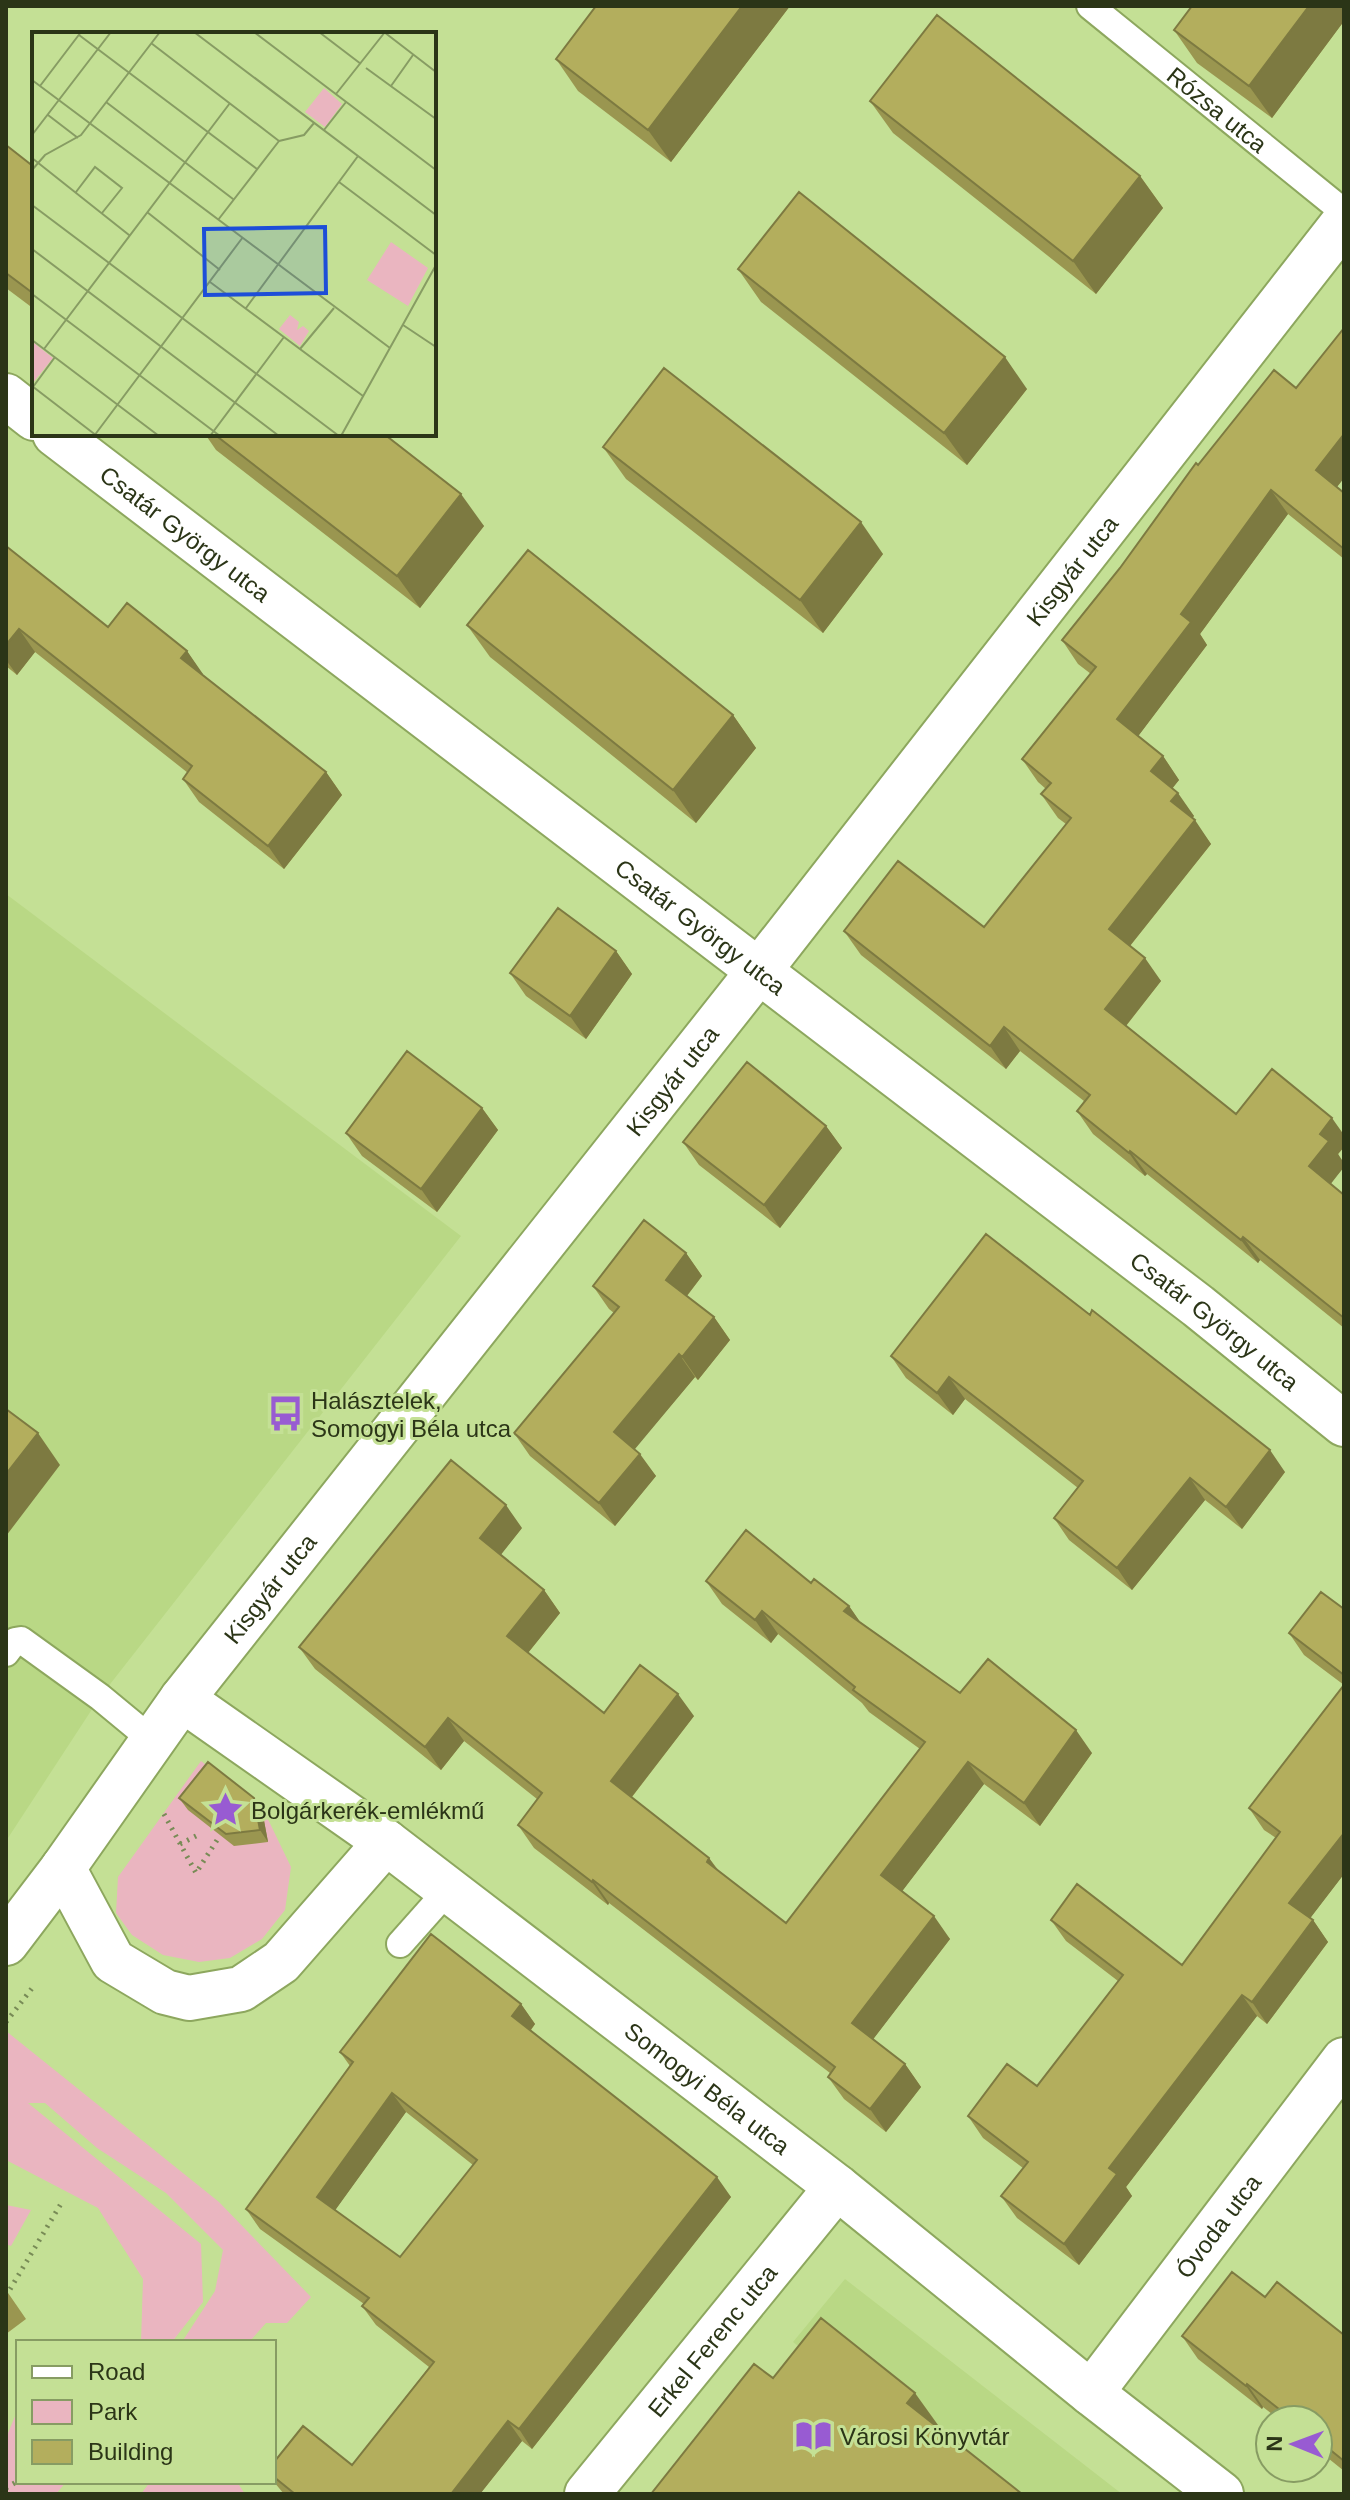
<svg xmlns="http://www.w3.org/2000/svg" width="1350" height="2500" font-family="Arial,sans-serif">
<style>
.built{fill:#b9d885}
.green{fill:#eab5c0}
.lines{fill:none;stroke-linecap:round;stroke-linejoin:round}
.service-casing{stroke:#8da75e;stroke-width:30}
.minor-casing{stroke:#8da75e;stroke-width:48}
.path{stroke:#788b56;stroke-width:5;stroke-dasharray:2 6;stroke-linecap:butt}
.service{stroke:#fff;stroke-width:26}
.minor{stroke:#fff;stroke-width:44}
.wall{fill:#9a9650;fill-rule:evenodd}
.shaded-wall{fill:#7d7a41}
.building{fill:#b3ae5d;stroke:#7d7a41;stroke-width:2;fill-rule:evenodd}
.labels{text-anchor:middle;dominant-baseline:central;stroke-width:6;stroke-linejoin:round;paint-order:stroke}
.street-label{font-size:24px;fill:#2b3517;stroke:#c4e095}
.poi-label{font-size:24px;fill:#2b3517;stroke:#c4e095;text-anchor:start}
.inset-road{fill:none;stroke:#879c63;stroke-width:2}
.view{fill:#1d4ed8;fill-opacity:0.15;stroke:#1d4ed8;stroke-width:4}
.inset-edge{fill:none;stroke:#2b3517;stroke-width:4}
</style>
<rect width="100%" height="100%" fill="#c4e095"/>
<path class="built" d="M6,894L461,1236L100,1697L6,1841Z
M845,2279L1122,2494H699L828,2369L793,2342Z"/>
<path class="green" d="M201,1761L264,1811L291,1867L285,1910L262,1939L230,1958L199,1962L163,1955L132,1935L116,1913L118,1877Z
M6,2031L219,2202L311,2297L287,2323H266L249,2342H182L215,2291L223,2250L166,2193L97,2148L45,2103H28L201,2244L203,2302L172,2342H141L143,2279L98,2208L6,2160Z
M6,2205L31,2210L11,2246L6,2244Z
M18,2409V2482H66L56,2494H6V2438Z
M150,2482H237L245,2494H141Z"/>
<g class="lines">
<defs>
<g id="service">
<path id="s1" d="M1090,6L1344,212"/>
<path d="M6,1653L15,1641L21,1640L100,1697L152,1740"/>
<path d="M400,1944L448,1890"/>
</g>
<g id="minor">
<path d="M6,396L34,418"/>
<path id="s2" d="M55,434L1198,1306L1344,1424"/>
<path id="s3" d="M182,1699L386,1842L837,2187L1091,2393L1221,2494"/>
<path d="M63,1868L113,1961L165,1992L189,1998L241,1989L281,1962L386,1842"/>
<path id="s4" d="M6,1943L63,1868L182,1699L758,972L1344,222"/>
<path id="s5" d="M1091,2393L1344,2060"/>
<path id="s6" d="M587,2494L837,2187"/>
</g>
</defs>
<use href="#service" class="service-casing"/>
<use href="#minor" class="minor-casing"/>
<path class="path" d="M164,1814L196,1873L219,1837
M180,1844L200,1834
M6,2022L33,1987
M6,2296L62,2202
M6,2488L18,2481"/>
<use href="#service" class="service"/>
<use href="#minor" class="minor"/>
</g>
<path class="wall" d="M596,6H790L671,162L578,91L556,59Z
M1344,6V21L1272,118L1197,63L1174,30Z
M870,101L1140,176L1163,208L1096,294L893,133Z
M6,145L34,167V309L6,288Z
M738,269L1027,389L967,465L761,302Z
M1344,328V478L1337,487L1344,493V559L1288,514L1200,634L1207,645L1138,736L1163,756L1179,780L1172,788L1194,816L1192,818L1211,844L1130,946L1161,981L1126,1026L1236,1114L1344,1135V1147L1338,1154L1344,1167L1330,1183L1344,1195V1328L1260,1260L1258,1263L1147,1174L1145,1176L1093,1134L1077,1111L1084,1101L1020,1051L1006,1069L861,955L844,931L984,927L1066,824L1058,818L1041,794L1046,789L1038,782L1022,759L1091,674L1078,664L1062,640L1120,568L1198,465L1296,388Z
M205,434H384L484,526L420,608L216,450Z
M603,447L883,554L823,633L626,479Z
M6,546L108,627L187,651L202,674L326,772L342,795L284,869L199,802L183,779L188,773L35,652L17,675L6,666Z
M467,625L733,715L756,748L696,823L490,657Z
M616,951L632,974L586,1039L526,996L510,973Z
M482,1108L498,1130L437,1212L362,1156L346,1133Z
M826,1126L842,1148L780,1228L699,1165L683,1142Z
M686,1253L702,1276L687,1296L714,1317L730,1340L698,1380L695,1377L634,1449L656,1476L615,1526L530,1456L514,1433L614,1313L609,1309L593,1286Z
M891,1356L1285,1472L1242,1529L1205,1500L1132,1590L1069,1540L1054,1518L1078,1488L965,1399L953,1415L906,1378Z
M522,1528L500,1555L544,1590L560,1613L528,1653L604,1713L694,1716L632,1797L709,1858L719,1871L786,1923L920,1749L869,1712L862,1703L778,1634L771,1643L722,1604L706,1581L811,1583L849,1606L860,1622L960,1693L1092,1753L1040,1826L984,1784L902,1891L950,1939L873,2039L905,2064L921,2087L886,2132L844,2099L828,2077L830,2073L609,1903L608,1905L534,1848L518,1825L537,1799L464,1741L441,1770L315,1669L299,1647Z
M1344,1609V1685L1304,1655L1289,1633Z
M1344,1685V1874L1310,1918L1313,1920L1328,1942L1267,2024L1257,2016L1126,2187L1132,2196L1079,2265L1017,2218L1001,2196L1023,2168L983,2138L968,2116L1037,2086L1118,1981L1066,1941L1051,1920L1182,1965L1276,1838L1264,1830L1249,1808Z
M179,1798H254L262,1810L268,1842L234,1846L188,1810Z
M521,2004L535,2024L531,2030L731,2197L532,2449L522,2441L480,2494H284L274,2482V2462L352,2465L429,2367L376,2325L362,2306L364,2304L260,2229L246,2209L350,2066L340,2052ZM406,2112L473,2165L400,2257L335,2210Z
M6,2290L26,2319L6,2334Z
M1265,2297L1344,2335V2471L1318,2450V2420H1280L1263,2407L1262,2409L1198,2359L1182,2336Z"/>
<path class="shaded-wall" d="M742,6H790L671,162L648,130Z
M1309,6H1344V21L1272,118L1249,86Z
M1140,176L1163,208L1096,294L1073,261Z
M1005,357L1027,389L967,465L944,433Z
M1344,434V478L1332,493L1316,470Z
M1271,490L1288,514L1200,634L1207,645L1133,743L1117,719L1181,614Z
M461,494L484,526L420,608L397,576Z
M861,522L883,554L823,633L800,600Z
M19,629L35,652L17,675L6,660V645Z
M187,651L203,674L198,681L181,658Z
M733,715L756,748L696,823L673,790Z
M1163,756L1179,780L1168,794L1151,771Z
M326,772L342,795L284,869L268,846Z
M1178,793L1194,816L1187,824L1171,801Z
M1195,820L1211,844L1125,952L1109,929Z
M616,951L632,974L586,1039L570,1016Z
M1145,958L1161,981L1121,1032L1105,1009Z
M1004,1027L1020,1051L1006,1069L990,1046Z
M482,1108L498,1130L437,1212L421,1189Z
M1332,1118L1344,1135V1147L1338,1154L1344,1163V1167L1326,1190L1309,1166L1320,1134Z
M826,1126L842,1148L780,1228L764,1205Z
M1130,1151L1147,1174L1145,1176L1129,1153Z
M1243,1237L1260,1260L1258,1263L1241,1240Z
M686,1253L702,1276L682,1302L666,1280Z
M714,1317L730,1340L698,1380L682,1357Z
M679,1354L695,1377L630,1455L614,1432Z
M949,1377L965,1399L953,1415L937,1393Z
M38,1433L60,1465L6,1536V1474Z
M1270,1450L1285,1472L1242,1529L1226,1507Z
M640,1454L656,1476L615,1526L599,1503Z
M1190,1478L1205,1500L1132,1590L1117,1568Z
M506,1505L522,1528L496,1561L480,1538Z
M544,1590L560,1613L523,1659L507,1636Z
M849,1606L865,1629L844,1611Z
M762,1611L778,1634L771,1643L755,1620Z
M678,1694L694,1716L627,1803L611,1781Z
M448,1718L464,1741L441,1770L425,1747Z
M1076,1730L1092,1753L1040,1826L1024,1803Z
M968,1762L984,1784L897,1898L881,1875Z
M254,1798L262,1810L268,1842L260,1830Z
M1344,1833V1874L1305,1925L1289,1903Z
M709,1858L725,1881L707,1862Z
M593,1880L609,1903L608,1905L592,1882Z
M934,1916L950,1939L868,2046L852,2023Z
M1313,1920L1328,1942L1267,2024L1252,2002Z
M1242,1995L1257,2016L1126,2187L1132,2196L1079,2265L1064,2244L1109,2168Z
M521,2004L535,2024L526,2036L512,2016Z
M905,2064L921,2087L886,2132L870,2109Z
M392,2093L406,2112L331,2216L317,2197Z
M717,2177L731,2197L532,2449L519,2429Z
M1247,2384L1263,2407L1262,2409L1246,2386Z
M915,2393L938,2425L930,2435L907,2403Z
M508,2421L522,2441L480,2494H451Z"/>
<path class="building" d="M596,6H742L648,130L556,59Z
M1192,6H1309L1249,86L1174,30Z
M937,15L1140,176L1073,261L870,101Z
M6,145L34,167V294L6,273Z
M799,192L1005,357L944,433L738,269Z
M1344,328V434L1316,470L1344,493V549L1271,490L1181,614L1191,622L1117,719L1163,756L1151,771L1178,793L1171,801L1195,820L1109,929L1145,958L1105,1009L1236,1114L1272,1069L1332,1118L1320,1134L1329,1141L1309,1166L1344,1195V1318L1243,1237L1241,1240L1130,1151L1129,1153L1077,1111L1090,1095L1004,1027L990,1046L844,931L898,861L984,927L1071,818L1041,794L1051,783L1022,759L1096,667L1062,640L1120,568L1196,463L1198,465L1274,370L1296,388Z
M664,368L861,522L800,600L603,447Z
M214,434H384L461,494L397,576Z
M6,546L108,627L127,603L187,651L181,658L326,772L268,846L183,779L192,766L19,629L6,645Z
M528,550L733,715L673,790L467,625Z
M558,908L616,951L570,1016L510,973Z
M407,1051L482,1108L421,1189L346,1133Z
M747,1062L826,1126L764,1205L683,1142Z
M644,1220L686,1253L666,1280L714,1317L682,1357L679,1354L614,1432L640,1454L599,1503L514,1433L619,1307L593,1286Z
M986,1234L1090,1315L1092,1310L1270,1450L1226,1507L1190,1478L1117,1568L1054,1518L1083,1481L949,1377L937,1393L891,1356Z
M6,1409L38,1433L6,1474Z
M451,1460L506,1505L480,1538L544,1590L507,1636L604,1713L640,1665L678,1694L611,1781L709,1858L707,1862L786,1923L925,1742L853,1690L855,1687L762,1611L755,1620L706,1581L746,1530L811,1583L814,1579L849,1606L844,1611L960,1693L988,1659L1076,1730L1024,1803L968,1762L881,1875L934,1916L852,2023L905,2064L870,2109L828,2077L835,2067L593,1880L592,1882L518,1825L542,1793L448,1718L425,1747L299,1647Z
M1321,1592L1344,1609V1675L1289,1633Z
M1344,1685V1833L1289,1903L1313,1920L1252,2002L1242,1995L1109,2168L1117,2174L1064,2244L1001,2196L1028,2162L968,2116L1007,2064L1037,2086L1123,1975L1051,1920L1077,1884L1182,1965L1280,1832L1249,1808Z
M208,1762L254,1798L260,1830L226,1834L179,1798Z
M431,1934L521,2004L512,2016L717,2177L519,2429L508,2421L451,2494H295L274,2477V2462L303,2426L352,2465L434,2362L362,2306L369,2298L246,2209L353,2062L340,2052ZM392,2093L477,2160L400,2257L317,2197Z
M1232,2272L1265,2297L1277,2282L1344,2335V2461L1318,2440V2420H1293L1247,2384L1246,2386L1182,2336Z
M821,2318L915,2393L907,2403L1022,2494H651L754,2364L773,2378Z"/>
<defs>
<symbol id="bus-bare" viewBox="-9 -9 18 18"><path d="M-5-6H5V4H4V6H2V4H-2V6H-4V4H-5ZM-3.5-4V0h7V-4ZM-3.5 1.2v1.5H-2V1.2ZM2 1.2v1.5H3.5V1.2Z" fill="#985bd2" stroke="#c4e095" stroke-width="2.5" paint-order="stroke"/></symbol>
<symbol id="sight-bare" viewBox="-9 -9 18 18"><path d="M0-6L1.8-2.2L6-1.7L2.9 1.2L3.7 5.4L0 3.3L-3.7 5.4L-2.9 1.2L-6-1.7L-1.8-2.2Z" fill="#985bd2" stroke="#c4e095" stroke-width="2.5" paint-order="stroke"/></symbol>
<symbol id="library-bare" viewBox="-9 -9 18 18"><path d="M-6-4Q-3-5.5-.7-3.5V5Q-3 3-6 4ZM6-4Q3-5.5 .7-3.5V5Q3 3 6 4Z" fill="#985bd2" stroke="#c4e095" stroke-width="2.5" paint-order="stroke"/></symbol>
</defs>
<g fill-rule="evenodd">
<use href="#bus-bare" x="260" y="1388" width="51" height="51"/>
<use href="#sight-bare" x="200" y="1784" width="51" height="51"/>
<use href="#library-bare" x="788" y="2410" width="51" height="51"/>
</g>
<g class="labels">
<g class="street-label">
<text stroke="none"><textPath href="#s1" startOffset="164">Rózsa utca</textPath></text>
<text stroke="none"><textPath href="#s2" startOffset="164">Csatár György utca</textPath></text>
<text stroke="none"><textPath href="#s4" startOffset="1738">Kisgyár utca</textPath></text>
<text stroke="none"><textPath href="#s2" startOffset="812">Csatár György utca</textPath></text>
<text stroke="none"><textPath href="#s4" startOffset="1090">Kisgyár utca</textPath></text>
<text stroke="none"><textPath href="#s2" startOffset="1460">Csatár György utca</textPath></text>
<text stroke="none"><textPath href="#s4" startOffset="442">Kisgyár utca</textPath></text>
<text stroke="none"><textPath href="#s3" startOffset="654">Somogyi Béla utca</textPath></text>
<text stroke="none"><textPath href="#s5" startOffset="210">Óvoda utca</textPath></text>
<text stroke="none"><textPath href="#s6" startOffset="198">Erkel Ferenc utca</textPath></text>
</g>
<g class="poi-label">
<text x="311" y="1400">Halásztelek,<tspan x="311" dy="28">Somogyi Béla utca</tspan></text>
<text x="251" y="1810">Bolgárkerék-emlékmű</text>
<text x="840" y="2436">Városi Könyvtár</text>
</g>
</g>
<g transform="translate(32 32)">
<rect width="404" height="404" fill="#c4e095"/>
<path d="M292,56L310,72L293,95L273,80ZM359,210L396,236L376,274L335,248ZM258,283L267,290L265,298L271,294L277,299L268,314L247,297ZM2,311L21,326L0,352V312Z" fill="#eab5c0"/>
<path class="inset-road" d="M162,0L404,183M222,0L404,138M287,0L329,32M352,0L404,40M47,3L225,137M119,11L247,109M334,36L404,87M0,48L358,316M8,54L49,0M359,54L381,23M304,62L353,0M74,70L201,167M16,83L46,106M292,98L314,70M0,103L79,0M247,109L272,103L282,91M0,126L97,203M0,138L13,123L49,103L128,0M307,150L404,223M44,160L63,135L90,156L70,181M0,173L307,404M115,180L188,238M186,188L247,109M0,217L247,404M178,250L331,364M0,262L188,404M214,276L326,124M371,293L404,315M0,308L127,404M12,317L198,71M268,317L302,276M0,354L65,404M1,355L23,325M62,404L211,205M178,404L252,305M309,404L404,233"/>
<path class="view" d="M293,195L294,261L173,263L172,197Z"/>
<rect width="404" height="404" class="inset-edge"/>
</g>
<rect width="1350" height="2500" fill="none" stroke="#2b3517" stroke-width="16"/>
<rect x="16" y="2340" width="260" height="144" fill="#c4e095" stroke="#879c63" stroke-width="2"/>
<rect x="32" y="2366" width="40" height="12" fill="#ffffff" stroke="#879c63" stroke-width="2"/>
<text x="88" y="2380" font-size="24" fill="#2b3517">Road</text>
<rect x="32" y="2400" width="40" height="24" fill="#eab5c0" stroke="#879c63" stroke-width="2"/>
<text x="88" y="2420" font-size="24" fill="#2b3517">Park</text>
<rect x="32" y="2440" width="40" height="24" fill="#b3ae5d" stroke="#879c63" stroke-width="2"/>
<text x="88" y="2460" font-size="24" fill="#2b3517">Building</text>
<g transform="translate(1294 2444) rotate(271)"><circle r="38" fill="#c4e095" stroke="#879c63" stroke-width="2"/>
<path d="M0-6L14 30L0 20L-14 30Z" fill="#985bd2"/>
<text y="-12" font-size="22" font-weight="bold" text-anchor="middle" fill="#2b3517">N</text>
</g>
</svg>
